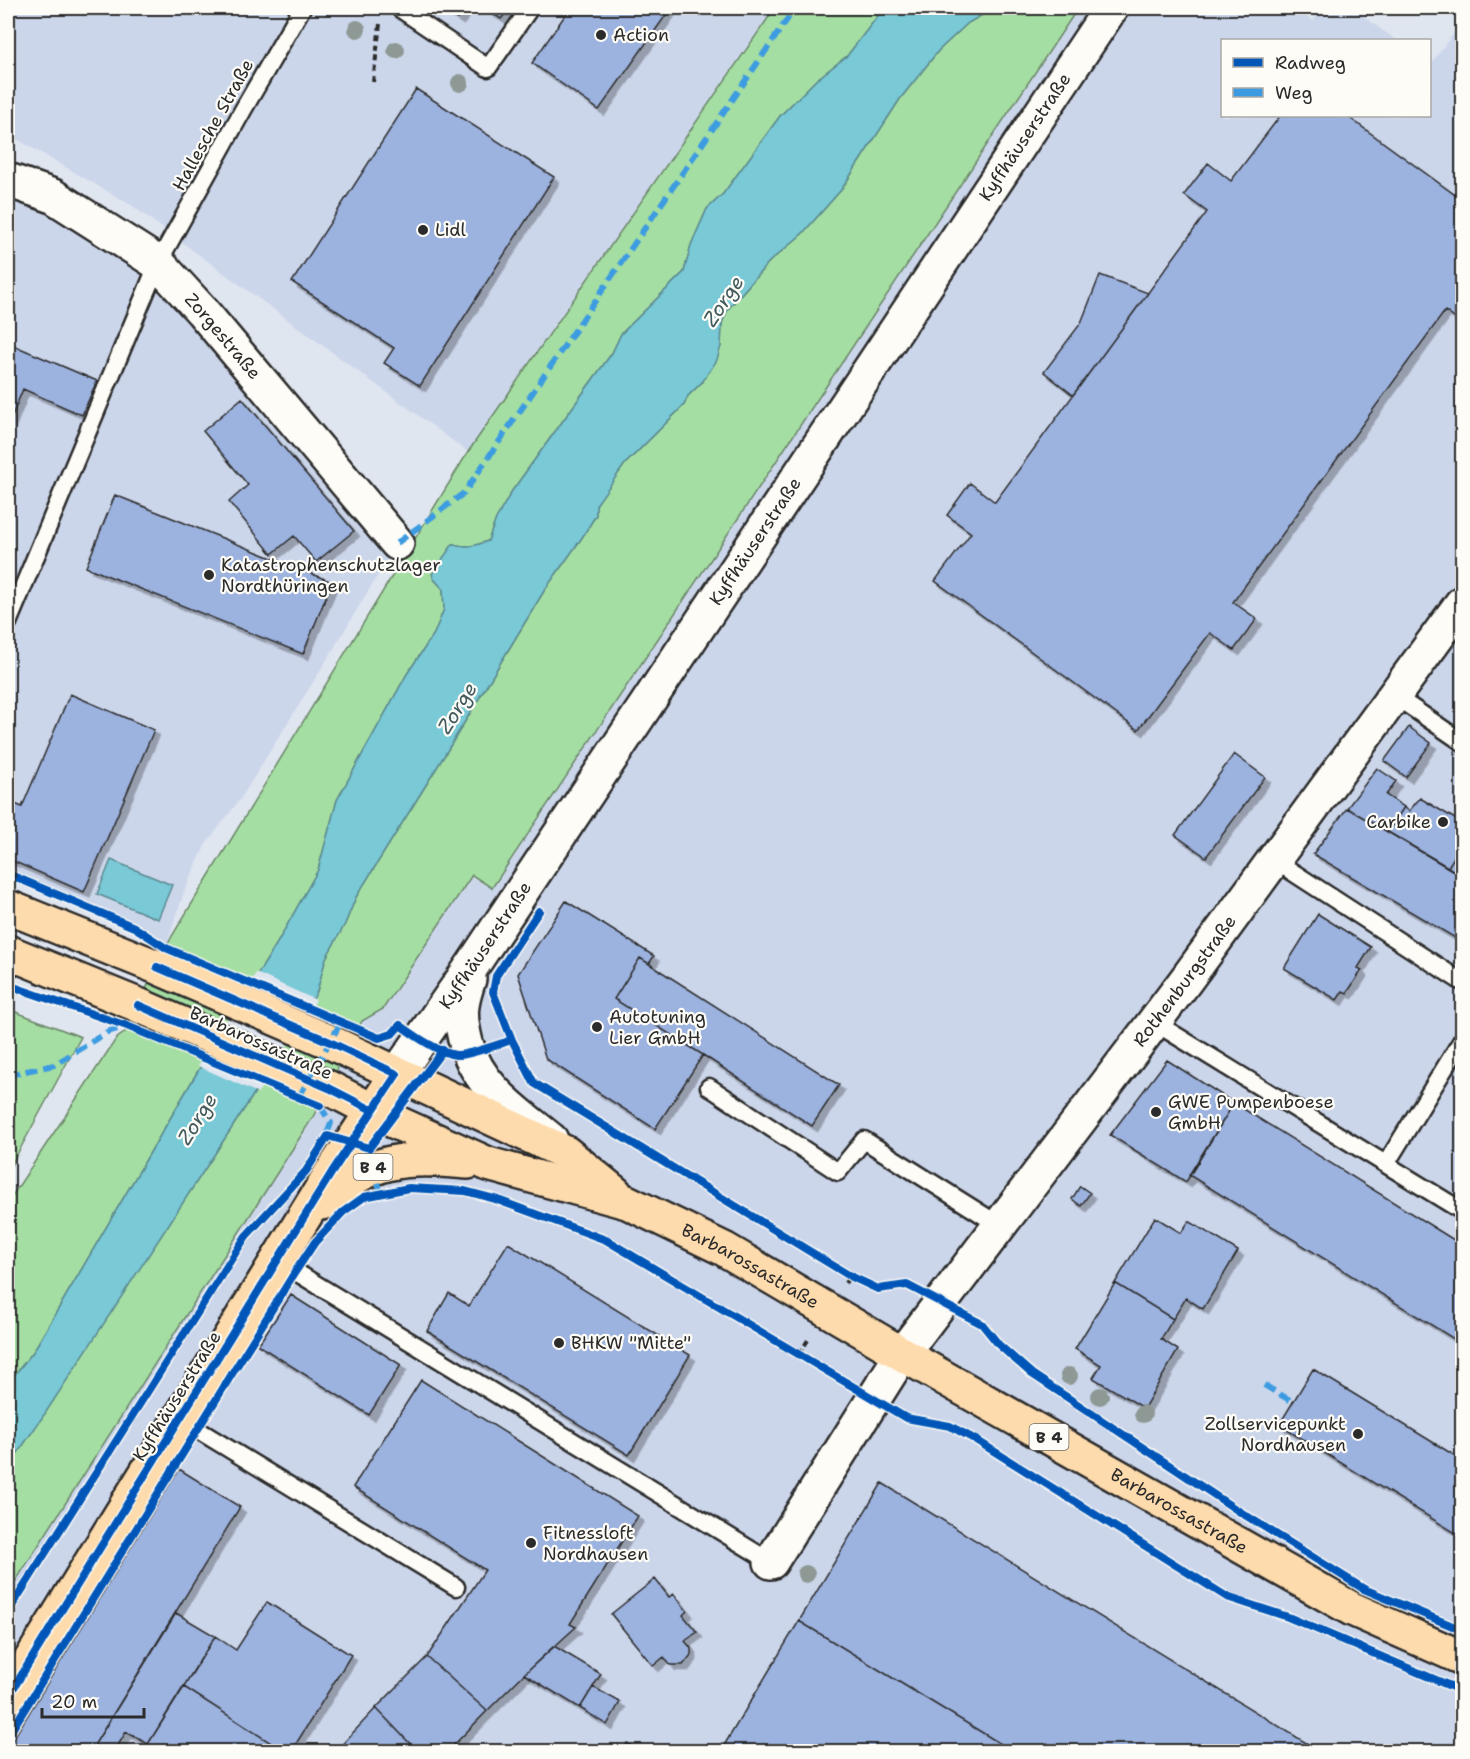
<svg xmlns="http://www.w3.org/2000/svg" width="1470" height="1759" font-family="'Shantell Sans',sans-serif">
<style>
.built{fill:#ccd6eb}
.green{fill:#a5dea2;stroke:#688466;stroke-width:1.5}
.water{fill:#7ac9d6;stroke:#5a8a92;stroke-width:1.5}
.pier{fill:#e0e6f0}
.building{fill:#9cb2df;stroke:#2b2b2b;stroke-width:1.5;filter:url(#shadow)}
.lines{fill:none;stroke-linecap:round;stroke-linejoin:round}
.lane-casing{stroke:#2b2b2b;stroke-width:21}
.street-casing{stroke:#2b2b2b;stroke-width:38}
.primary-casing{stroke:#2b2b2b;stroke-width:38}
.path{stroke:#2b2b2b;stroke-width:4;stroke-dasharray:6 4.5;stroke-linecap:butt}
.lane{stroke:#fdfcf7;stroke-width:16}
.street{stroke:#fdfcf7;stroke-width:33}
.primary{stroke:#fedbac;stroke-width:33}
.quiet{stroke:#3d9ce1;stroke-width:6;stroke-dasharray:12 6;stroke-linecap:butt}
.cycleway-casing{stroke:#fdfcf7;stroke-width:11}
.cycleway{stroke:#0057b8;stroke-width:8}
.tree{fill:#8e9894}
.poi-dot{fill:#2b2b2b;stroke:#fdfcf7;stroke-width:2}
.labels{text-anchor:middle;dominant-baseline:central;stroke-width:4.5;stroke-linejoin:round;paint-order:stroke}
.shield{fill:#fdfcf7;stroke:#6a6a68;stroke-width:1.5}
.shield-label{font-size:16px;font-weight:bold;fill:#2b2b2b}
.poi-label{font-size:18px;fill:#2b2b2b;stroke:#fdfcf7;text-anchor:start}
.street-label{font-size:18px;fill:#2b2b2b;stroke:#fdfcf7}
.water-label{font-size:20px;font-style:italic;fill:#435a5e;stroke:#fdfcf7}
</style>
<defs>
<filter id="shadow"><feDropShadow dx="5.5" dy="5.5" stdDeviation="0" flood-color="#0004"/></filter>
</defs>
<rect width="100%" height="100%" fill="#e0e6f0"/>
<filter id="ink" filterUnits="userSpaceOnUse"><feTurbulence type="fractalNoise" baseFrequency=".0167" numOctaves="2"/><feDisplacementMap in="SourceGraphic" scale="12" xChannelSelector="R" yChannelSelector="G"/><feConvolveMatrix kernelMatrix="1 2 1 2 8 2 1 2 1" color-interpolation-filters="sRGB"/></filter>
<g filter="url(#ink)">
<path class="built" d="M8,8H775L468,452L131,205L8,134Z
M1078,8H1294L1313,21L1323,8H1352L1396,40H1222V116H1430V65L1462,22V1751H8V1593L313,1117L362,1021L383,1009L472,874L493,887Z
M8,180L158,263L397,543L325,663L241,798L206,844L184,892L166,948L134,927L8,874Z"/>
<path class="green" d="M775,8H884L847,56L816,80L780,116L723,194L707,209L691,245L684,272L621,334L612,353L512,491L496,519L488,541C475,546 466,548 453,544L433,574L434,579L443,589L444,609L434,634L407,674L337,800L318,870L276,945L198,1071L33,1352L8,1383V1202L116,1039L124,1033L172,936L468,452Z
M994,8H1078L492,888L472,875L383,1009L362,1021L313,1117L8,1593V1467L46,1411L250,1100L317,991L326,958L345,924L356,897L444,756L544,591L581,539L596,515V505L602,495L625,464L684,405L688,396L703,381L721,346L722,323L728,309L769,262L802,234L841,190L900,99L939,50L968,23Z
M8,1009L81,1037L8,1171Z"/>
<path class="water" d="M884,8H994L968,23L939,50L900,99L841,190L802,234L769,262L728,309L722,323L721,346L717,360L703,381L688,396L684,405L625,464L596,505V515L581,539L544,591L444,756L356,897L345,924L326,958L317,991L310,1005L250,1100L46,1412L8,1467V1383L33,1352L198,1071L276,945L318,870L337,800L407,674L434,634L444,609L443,589L434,579L432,574L453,544C466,548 475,546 488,541L496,519L512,491L612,353L621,334L684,272L691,245L707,209L723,194L780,116L816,80L847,56Z
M111,860L172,885L158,919L97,894Z"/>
<path class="pier" d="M256,973L316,1000L258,1093L198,1066Z"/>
<path class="building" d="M441,8H467L458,19Z
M484,8H510L501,19Z
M570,8H671L599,110L532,63Z
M416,89L554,177L420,386L384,363L394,348L292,282Z
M1280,116H1347L1462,200V324L1445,311L1233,602L1257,619L1234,650L1210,633L1138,730L935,581L971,533L947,515L970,483L995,502L1207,212L1184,195L1208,163L1231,181Z
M1100,275L1148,293L1073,395L1044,372L1081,323Z
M8,343L97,381L82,415L23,389L8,426Z
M242,398L354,531L316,562L294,536L272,554L229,502L248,485L203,431Z
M115,495L332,582L303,654L86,567Z
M70,694L154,730L84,892L8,859V801L22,807Z
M1409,727L1431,743L1406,777L1384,761Z
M1234,754L1265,777L1206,857L1175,835Z
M1377,768L1396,781L1386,795L1404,807L1388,832L1347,808Z
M1420,798L1462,823V844L1448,867L1388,832L1404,807L1409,811Z
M1347,808L1462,876V942L1313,854Z
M1462,844V876L1448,867Z
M566,901L654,956L649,964L640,958L614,999L703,1055L655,1129L546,1059L518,974Z
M1318,914L1371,947L1358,968L1362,970L1347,993L1343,991L1337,1000L1284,968Z
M640,958L839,1085L812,1126L703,1055L614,999Z
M1167,1060L1234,1103L1186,1182L1110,1135Z
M1234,1103L1462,1245V1344L1189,1175Z
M1080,1186L1090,1193L1081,1206L1072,1199Z
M1155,1217L1181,1233L1189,1221L1238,1251L1203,1309L1186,1298L1173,1319L1115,1283Z
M508,1243L690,1355L629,1455L427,1331L449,1293L469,1306Z
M1115,1283L1173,1319L1161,1339L1178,1350L1144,1408L1093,1378L1101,1365L1075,1349Z
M291,1295L401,1365L369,1415L258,1345Z
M1313,1369L1462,1460V1537L1279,1425Z
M421,1380L638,1516L570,1624L576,1627L524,1674L487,1711L427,1657L485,1570L353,1487Z
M179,1469L240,1507L90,1752H8V1747Z
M882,1483L1321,1752H1014L799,1621Z
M655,1579L669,1597L674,1594L687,1611L683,1615L697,1632L685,1641L691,1648V1655L683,1665H670L664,1657L653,1666L611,1614Z
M267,1602L351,1655L291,1752H285L184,1687L215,1636L236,1650Z
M176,1613L215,1636L148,1744L126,1732L114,1752H90Z
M799,1621L1014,1752H720Z
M554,1646L601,1674L580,1708L524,1674Z
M427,1657L487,1711L447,1752H418L376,1708Z
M184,1687L285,1752H159L148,1744Z
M593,1687L620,1702L607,1725L580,1708Z
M376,1708L418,1752H335Z
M627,1743L641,1752H622Z"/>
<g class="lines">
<defs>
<path id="lane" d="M399,8L488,68L530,8
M8,623L158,263L243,110L302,8
M1395,696L1462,742
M1274,860L1462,982
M1154,1022L1462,1211
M709,1087L838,1172L864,1140L999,1225
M1386,1164L1462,1040
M278,1261L771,1562
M180,1419L456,1587"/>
<g id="street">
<path id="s1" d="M8,180L53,196L158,263L202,311L397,543"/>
<path d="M469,979C466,988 463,997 462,1006C460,1018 463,1031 466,1043C479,1088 516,1111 551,1140"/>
<path id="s2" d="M397,1074L472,966L1111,8"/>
<path id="s3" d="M771,1562L902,1354L1186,980L1462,603"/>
</g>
<g id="primary">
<path d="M8,907L157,967L330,1042L451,1099L566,1153L615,1193"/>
<path id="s4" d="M8,952L138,1005L329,1088L391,1120L488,1164L627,1202L724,1249L902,1354L1352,1609L1462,1658"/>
<path d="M322,1203C370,1157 405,1157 468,1162"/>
<path d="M8,1697L332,1172L397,1074"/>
</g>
</defs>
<use href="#lane" class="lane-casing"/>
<use href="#street" class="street-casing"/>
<use href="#primary" class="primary-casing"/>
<path class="path" d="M373,82L380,24
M845,1283L850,1276
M799,1354L810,1337"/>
<use href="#lane" class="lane"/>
<use href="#street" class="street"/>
<use href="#primary" class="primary"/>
<path class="quiet" d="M397,543L464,493L795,8
M8,1075L54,1065L107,1032L124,1027
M299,1097L341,1022
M320,1106L331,1123L325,1140
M369,1148L381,1194
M1264,1385L1293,1402"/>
<defs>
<path id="cycleway" d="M8,874L134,927L166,948L379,1038L392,1034L400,1025C414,1035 439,1053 456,1055C468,1056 499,1044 512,1040
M539,911L496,976L493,992L512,1040L534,1083L850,1276L878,1289L907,1285L982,1324L999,1345L1032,1374L1237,1510L1364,1589L1462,1630
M8,985L127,1026L320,1106
M138,1005L329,1088L372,1110
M369,1148L443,1050
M8,1612L246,1236L306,1171L328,1136L369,1148
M8,1697L332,1172L397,1074L330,1042L157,967
M8,1736L295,1272L315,1242L343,1212L364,1197L409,1188L465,1191L495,1199L606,1240L906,1418L950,1426L976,1440L1227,1597L1288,1617L1462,1691"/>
</defs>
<use href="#cycleway" class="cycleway-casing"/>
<use href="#cycleway" class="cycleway"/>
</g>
<g class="tree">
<circle cx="357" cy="29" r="9"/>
<circle cx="396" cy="50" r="9"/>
<circle cx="460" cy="83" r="9"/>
<circle cx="1069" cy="1376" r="9"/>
<circle cx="1100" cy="1396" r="9"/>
<circle cx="1143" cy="1414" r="9"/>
<circle cx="806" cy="1574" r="9"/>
</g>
</g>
<g class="poi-dot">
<circle cx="601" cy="35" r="6"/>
<circle cx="423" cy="230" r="6"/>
<circle cx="209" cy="575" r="6"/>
<circle cx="1443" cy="822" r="6"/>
<circle cx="597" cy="1027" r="6"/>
<circle cx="1156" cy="1112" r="6"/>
<circle cx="559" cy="1343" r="6"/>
<circle cx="1358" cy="1434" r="6"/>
<circle cx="531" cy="1543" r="6"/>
</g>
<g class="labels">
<g class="shield">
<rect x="353.5" y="1154" width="39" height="26" rx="4.5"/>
<rect x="1029.5" y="1424" width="39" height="26" rx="4.5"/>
</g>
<g class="shield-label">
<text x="373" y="1167">B 4</text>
<text x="1049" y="1437">B 4</text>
</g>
<g class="poi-label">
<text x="613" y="35">Action</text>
<text x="435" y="230">Lidl</text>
<text x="221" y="565">Katastrophenschutzlager<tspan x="221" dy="21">Nordthüringen</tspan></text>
<text x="1431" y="822" text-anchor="end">Carbike</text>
<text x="609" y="1017">Autotuning<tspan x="609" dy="21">Lier GmbH</tspan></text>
<text x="1168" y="1102">GWE Pumpenboese<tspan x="1168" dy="21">GmbH</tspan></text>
<text x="571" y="1343">BHKW "Mitte"</text>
<text x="1346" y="1424" text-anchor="end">Zollservicepunkt<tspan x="1346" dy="21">Nordhausen</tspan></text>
<text x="543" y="1533">Fitnessloft<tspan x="543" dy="21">Nordhausen</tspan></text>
</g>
<g class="street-label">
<text transform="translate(213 125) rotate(-61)">Hallesche Straße</text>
<text stroke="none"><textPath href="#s2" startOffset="1128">Kyffhäuserstraße</textPath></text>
<text stroke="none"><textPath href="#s1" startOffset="270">Zorgestraße</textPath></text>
<text stroke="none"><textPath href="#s2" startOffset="642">Kyffhäuserstraße</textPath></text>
<text stroke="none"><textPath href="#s2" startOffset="156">Kyffhäuserstraße</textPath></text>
<text stroke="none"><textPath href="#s3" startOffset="714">Rothenburgstraße</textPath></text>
<text transform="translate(261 1043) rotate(24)">Barbarossastraße</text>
<text stroke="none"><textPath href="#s4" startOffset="808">Barbarossastraße</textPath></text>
<text transform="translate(177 1396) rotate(-58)">Kyffhäuserstraße</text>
<text stroke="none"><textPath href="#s4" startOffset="1302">Barbarossastraße</textPath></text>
</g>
<g class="water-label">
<text transform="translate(723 301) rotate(-56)">Zorge</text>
<text transform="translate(457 708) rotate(-58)">Zorge</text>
<text transform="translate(197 1119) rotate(-58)">Zorge</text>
</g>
</g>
<rect width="1470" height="1759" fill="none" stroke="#fdfcf7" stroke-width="30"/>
<rect x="15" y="15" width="1440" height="1729" fill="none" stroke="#2b2b2b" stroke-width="2" filter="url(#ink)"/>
<rect x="1221" y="39" width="210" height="78" fill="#fdfcf7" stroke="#a9a8a5" stroke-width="1.5"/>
<rect x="1233" y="58" width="30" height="9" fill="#0057b8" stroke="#a9a8a5" stroke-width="1.5"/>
<text x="1275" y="69" font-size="18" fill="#2b2b2b">Radweg</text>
<rect x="1233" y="88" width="30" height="9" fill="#3d9ce1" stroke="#a9a8a5" stroke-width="1.5"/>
<text x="1275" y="99" font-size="18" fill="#2b2b2b">Weg</text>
<path d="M42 1708v9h102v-9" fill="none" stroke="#2b2b2b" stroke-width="3"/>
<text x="51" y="1708" font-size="18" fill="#2b2b2b" stroke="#fdfcf7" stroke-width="4.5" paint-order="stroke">20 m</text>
</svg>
